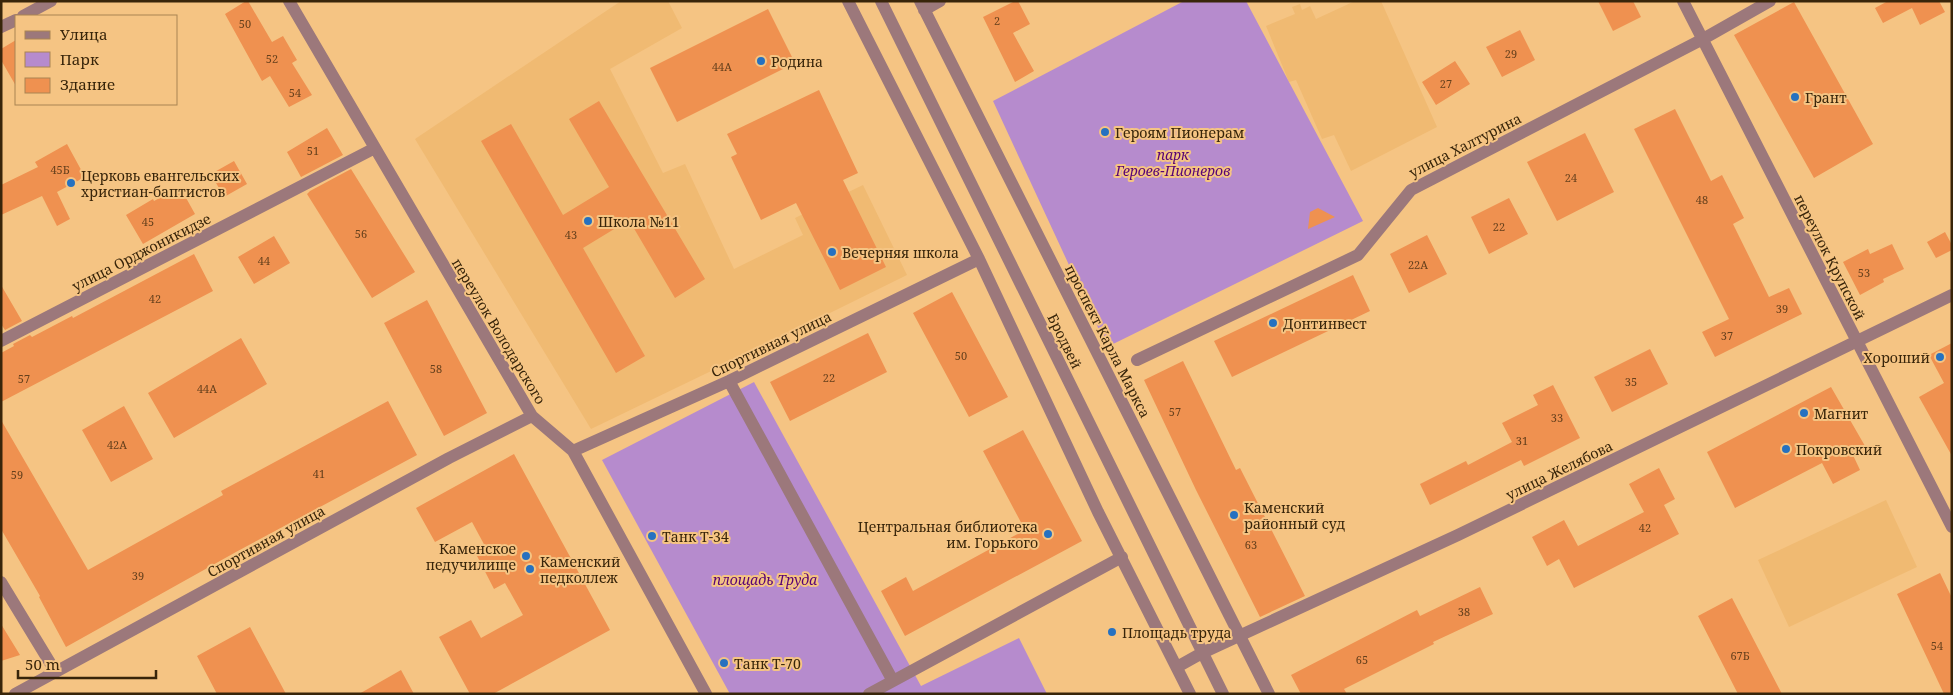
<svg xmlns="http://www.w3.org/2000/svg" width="1953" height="695" font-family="'Noto Serif',serif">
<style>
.built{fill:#f0ba72}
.green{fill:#b68bcd}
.building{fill:#ef9150}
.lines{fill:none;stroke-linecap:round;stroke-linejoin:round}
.minor{stroke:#9c787b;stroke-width:12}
.poi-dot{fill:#2671c0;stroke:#f5c483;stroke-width:2}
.labels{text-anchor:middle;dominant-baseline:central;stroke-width:4;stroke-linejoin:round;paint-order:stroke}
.number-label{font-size:11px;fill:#66401c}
.poi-label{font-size:14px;fill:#38250a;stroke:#f5c483;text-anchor:start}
.street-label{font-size:14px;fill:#38250a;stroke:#f5c483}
.park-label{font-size:14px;font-style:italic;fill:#570375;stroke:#f5c483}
</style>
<rect width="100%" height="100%" fill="#f5c483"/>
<path class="built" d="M621,1H668L682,28L610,69L663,173L685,164L734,269L803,235L795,218L863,185L907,275L763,346L591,429L415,139Z
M1355,1H1381L1437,127L1351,171L1334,135L1322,139L1296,80L1289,82L1266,26L1295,14L1292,7L1300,4L1302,10L1310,6L1316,19Z
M1886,500L1917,567L1789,627L1758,560Z"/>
<path class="green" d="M1184,1H1246L1363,221L1107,347L993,101Z
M754,382L921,686L1019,638L1047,694H730L602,460Z"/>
<path class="building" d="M246,1H248L272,42L283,36L297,60L292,63L312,95L289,107L270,76L262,81L225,14Z
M1015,1H1018L1030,24L1013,33L1034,71L1015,82L983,17Z
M1598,1H1633L1641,17L1613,31Z
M1888,1H1939L1945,12L1920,25L1912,8L1883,23L1875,8Z
M1794,2L1873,144L1814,178L1734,35Z
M768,9L795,63L677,122L650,68Z
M1520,30L1535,60L1502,77L1486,47Z
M16,40V86L1,60V49Z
M1455,61L1470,84L1436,105L1422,82Z
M819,90L858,173L843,180L886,267L840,290L796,203L761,220L731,157L737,154L727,134Z
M599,101L705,279L675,298L629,220L583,248L645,356L616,373L481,141L511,124L563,215L609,187L569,119Z
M1675,109L1711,181L1722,175L1744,218L1733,224L1769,297L1789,288L1802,314L1715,357L1702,332L1729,319L1634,129Z
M327,128L343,155L301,177L287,152Z
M1585,133L1614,192L1557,221L1527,162Z
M67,144L85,177L57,192L70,219L57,226L42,196L1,215V185L38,167L35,162Z
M234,161L247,184L224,197L211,174Z
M351,169L415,272L372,298L307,194L310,191Z
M180,187L195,214L143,244L126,215L153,199L154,201Z
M1509,198L1528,234L1489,254L1471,217Z
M1318,208L1335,217L1308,229L1310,212Z
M1945,232L1952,245V250L1936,258L1927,242Z
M1427,235L1447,274L1409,293L1390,254Z
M274,236L290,263L254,284L238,257Z
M1892,244L1904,269L1883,279L1884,282L1860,295L1843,262L1868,249L1870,254Z
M194,254L213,291L1,402V353L14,346L13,344L30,335L32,337L72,316L73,318Z
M1353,275L1370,311L1232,377L1214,341Z
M1,285L22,321L5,330L1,324Z
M952,292L1008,397L969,417L913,313Z
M427,300L487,413L444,436L384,323Z
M868,333L887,372L790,421L770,382Z
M241,338L267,384L174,438L148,393Z
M1952,343V456L1919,397L1944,383L1929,355Z
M1650,349L1668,384L1612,412L1594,377Z
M1183,361L1236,470L1240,468L1305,596L1260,617L1196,490L1144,380Z
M1553,385L1580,438L1524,466L1521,460L1430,505L1420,484L1466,461L1468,465L1512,442L1502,423L1538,405L1533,395Z
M1831,387L1865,446L1852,453L1860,470L1833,484L1822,463L1735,508L1707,452Z
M388,401L417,455L236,552L66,647L39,597L40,596L1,529V420L88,570L223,495L221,491Z
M124,406L153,459L111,482L82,430Z
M1023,430L1082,541L905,636L881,591L906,577L913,591L1025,530L983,451Z
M514,454L610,630L493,694H470L439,637L471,620L481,638L523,615L505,583L494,589L476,554L486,548L472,522L435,542L416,508Z
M1659,468L1675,499L1664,505L1679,534L1574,588L1559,559L1547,566L1532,537L1564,520L1578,546L1644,512L1629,484Z
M1940,573L1952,598V694H1944L1897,594Z
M1480,587L1493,614L1433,642L1434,644L1344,689L1347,694H1301L1291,675L1417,610L1420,616Z
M1732,598L1782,694H1738L1698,616Z
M1,624L20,655L1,661Z
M250,627L286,694H217L197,656Z
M401,670L414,694H359Z"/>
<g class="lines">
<path class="minor" d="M289,1L532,416L573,451L706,694
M848,1L979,259L1098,512L1190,694
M881,1L1223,694
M920,1L1269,694
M1683,1L1952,527
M924,10L940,1
M23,16L51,1
M1,27L16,20
M1,341L375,148
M1137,360L1358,255L1411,190L1703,39L1770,1
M729,381L893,681
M573,451L729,381L979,259
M1,582L55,671
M1177,667L1202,653L1458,535L1952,295
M15,694L449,458L532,416
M869,694L1122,557"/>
</g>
<g class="poi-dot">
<circle cx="761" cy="61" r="5"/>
<circle cx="1795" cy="97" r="5"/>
<circle cx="1105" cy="132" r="5"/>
<circle cx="71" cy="183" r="5"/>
<circle cx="588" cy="221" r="5"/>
<circle cx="832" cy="252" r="5"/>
<circle cx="1273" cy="323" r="5"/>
<circle cx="1940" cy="357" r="5"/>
<circle cx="1804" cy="413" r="5"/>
<circle cx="1786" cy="449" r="5"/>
<circle cx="1234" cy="515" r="5"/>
<circle cx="1048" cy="534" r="5"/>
<circle cx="652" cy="536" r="5"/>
<circle cx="526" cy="556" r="5"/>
<circle cx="530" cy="569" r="5"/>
<circle cx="1112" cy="632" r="5"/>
<circle cx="724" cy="663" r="5"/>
</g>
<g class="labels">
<g class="number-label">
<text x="997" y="20">2</text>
<text x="245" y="23">50</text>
<text x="1511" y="53">29</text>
<text x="272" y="58">52</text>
<text x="722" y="66">44А</text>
<text x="1446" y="83">27</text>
<text x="295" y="92">54</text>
<text x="313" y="150">51</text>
<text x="60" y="169">45Б</text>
<text x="1571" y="177">24</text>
<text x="1702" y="199">48</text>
<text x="148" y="221">45</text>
<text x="1499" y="226">22</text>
<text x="361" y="233">56</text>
<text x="571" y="234">43</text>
<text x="264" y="260">44</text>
<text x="1418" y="264">22А</text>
<text x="1864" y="272">53</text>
<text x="155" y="298">42</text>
<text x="1782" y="308">39</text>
<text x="1727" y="335">37</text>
<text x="961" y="355">50</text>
<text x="436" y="368">58</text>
<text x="829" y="377">22</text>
<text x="24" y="378">57</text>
<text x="1631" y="381">35</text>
<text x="207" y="388">44А</text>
<text x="1175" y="411">57</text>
<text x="1557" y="417">33</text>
<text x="1522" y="440">31</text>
<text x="117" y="444">42А</text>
<text x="319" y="473">41</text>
<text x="17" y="474">59</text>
<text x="1645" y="527">42</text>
<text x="1251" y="544">63</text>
<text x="138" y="575">39</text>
<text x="1464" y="611">38</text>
<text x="1937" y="645">54</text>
<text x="1740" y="655">67Б</text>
<text x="1362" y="659">65</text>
</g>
<g class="poi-label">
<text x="771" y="61">Родина</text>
<text x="1805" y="97">Грант</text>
<text x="1115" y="132">Героям Пионерам</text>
<text x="81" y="175">Церковь евангельских<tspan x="81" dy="16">христиан-баптистов</tspan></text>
<text x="598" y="221">Школа №11</text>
<text x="842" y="252">Вечерняя школа</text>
<text x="1283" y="323">Донтинвест</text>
<text x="1930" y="357" text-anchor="end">Хороший</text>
<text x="1814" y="413">Магнит</text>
<text x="1796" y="449">Покровский</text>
<text x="1244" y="507">Каменский<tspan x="1244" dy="16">районный суд</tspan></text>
<text x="1038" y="526" text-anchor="end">Центральная библиотека<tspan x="1038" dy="16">им. Горького</tspan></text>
<text x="662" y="536">Танк Т-34</text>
<text x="516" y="548" text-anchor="end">Каменское<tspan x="516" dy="16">педучилище</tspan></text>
<text x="540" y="561">Каменский<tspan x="540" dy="16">педколлеж</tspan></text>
<text x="1122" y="632">Площадь труда</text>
<text x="734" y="663">Танк Т-70</text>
</g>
<g class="street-label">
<text transform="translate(1465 145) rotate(-27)">улица Халтурина</text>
<text transform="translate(141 252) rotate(-27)">улица Орджоникидзе</text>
<text transform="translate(1830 257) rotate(63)">переулок Крупской</text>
<text transform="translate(499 331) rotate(59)">переулок Володарского</text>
<text transform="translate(1065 341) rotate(64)">Бродвей</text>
<text transform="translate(1108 341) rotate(63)">проспект Карла Маркса</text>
<text transform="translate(771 344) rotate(-26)">Спортивная улица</text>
<text transform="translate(1559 470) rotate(-26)">улица Желябова</text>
<text transform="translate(266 541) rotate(-29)">Спортивная улица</text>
</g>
<g class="park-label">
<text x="1173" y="154">парк<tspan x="1173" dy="16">Героев-Пионеров</tspan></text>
<text x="765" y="579">площадь Труда</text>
</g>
</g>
<rect width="1953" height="695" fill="none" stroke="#38250a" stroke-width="5"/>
<rect x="15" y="15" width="162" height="90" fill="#f5c483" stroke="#a98453"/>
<rect x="25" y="31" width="25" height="8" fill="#9c787b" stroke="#a98453"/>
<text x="60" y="40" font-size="15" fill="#38250a">Улица</text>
<rect x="25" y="52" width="25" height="15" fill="#b68bcd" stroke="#a98453"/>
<text x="60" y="65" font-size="15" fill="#38250a">Парк</text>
<rect x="25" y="78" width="25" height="15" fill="#ef9150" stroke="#a98453"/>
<text x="60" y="90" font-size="15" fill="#38250a">Здание</text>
<path d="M18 670v8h138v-8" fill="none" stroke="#38250a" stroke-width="2.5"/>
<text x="25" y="670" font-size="15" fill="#38250a" stroke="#f5c483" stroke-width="4" paint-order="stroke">50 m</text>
</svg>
